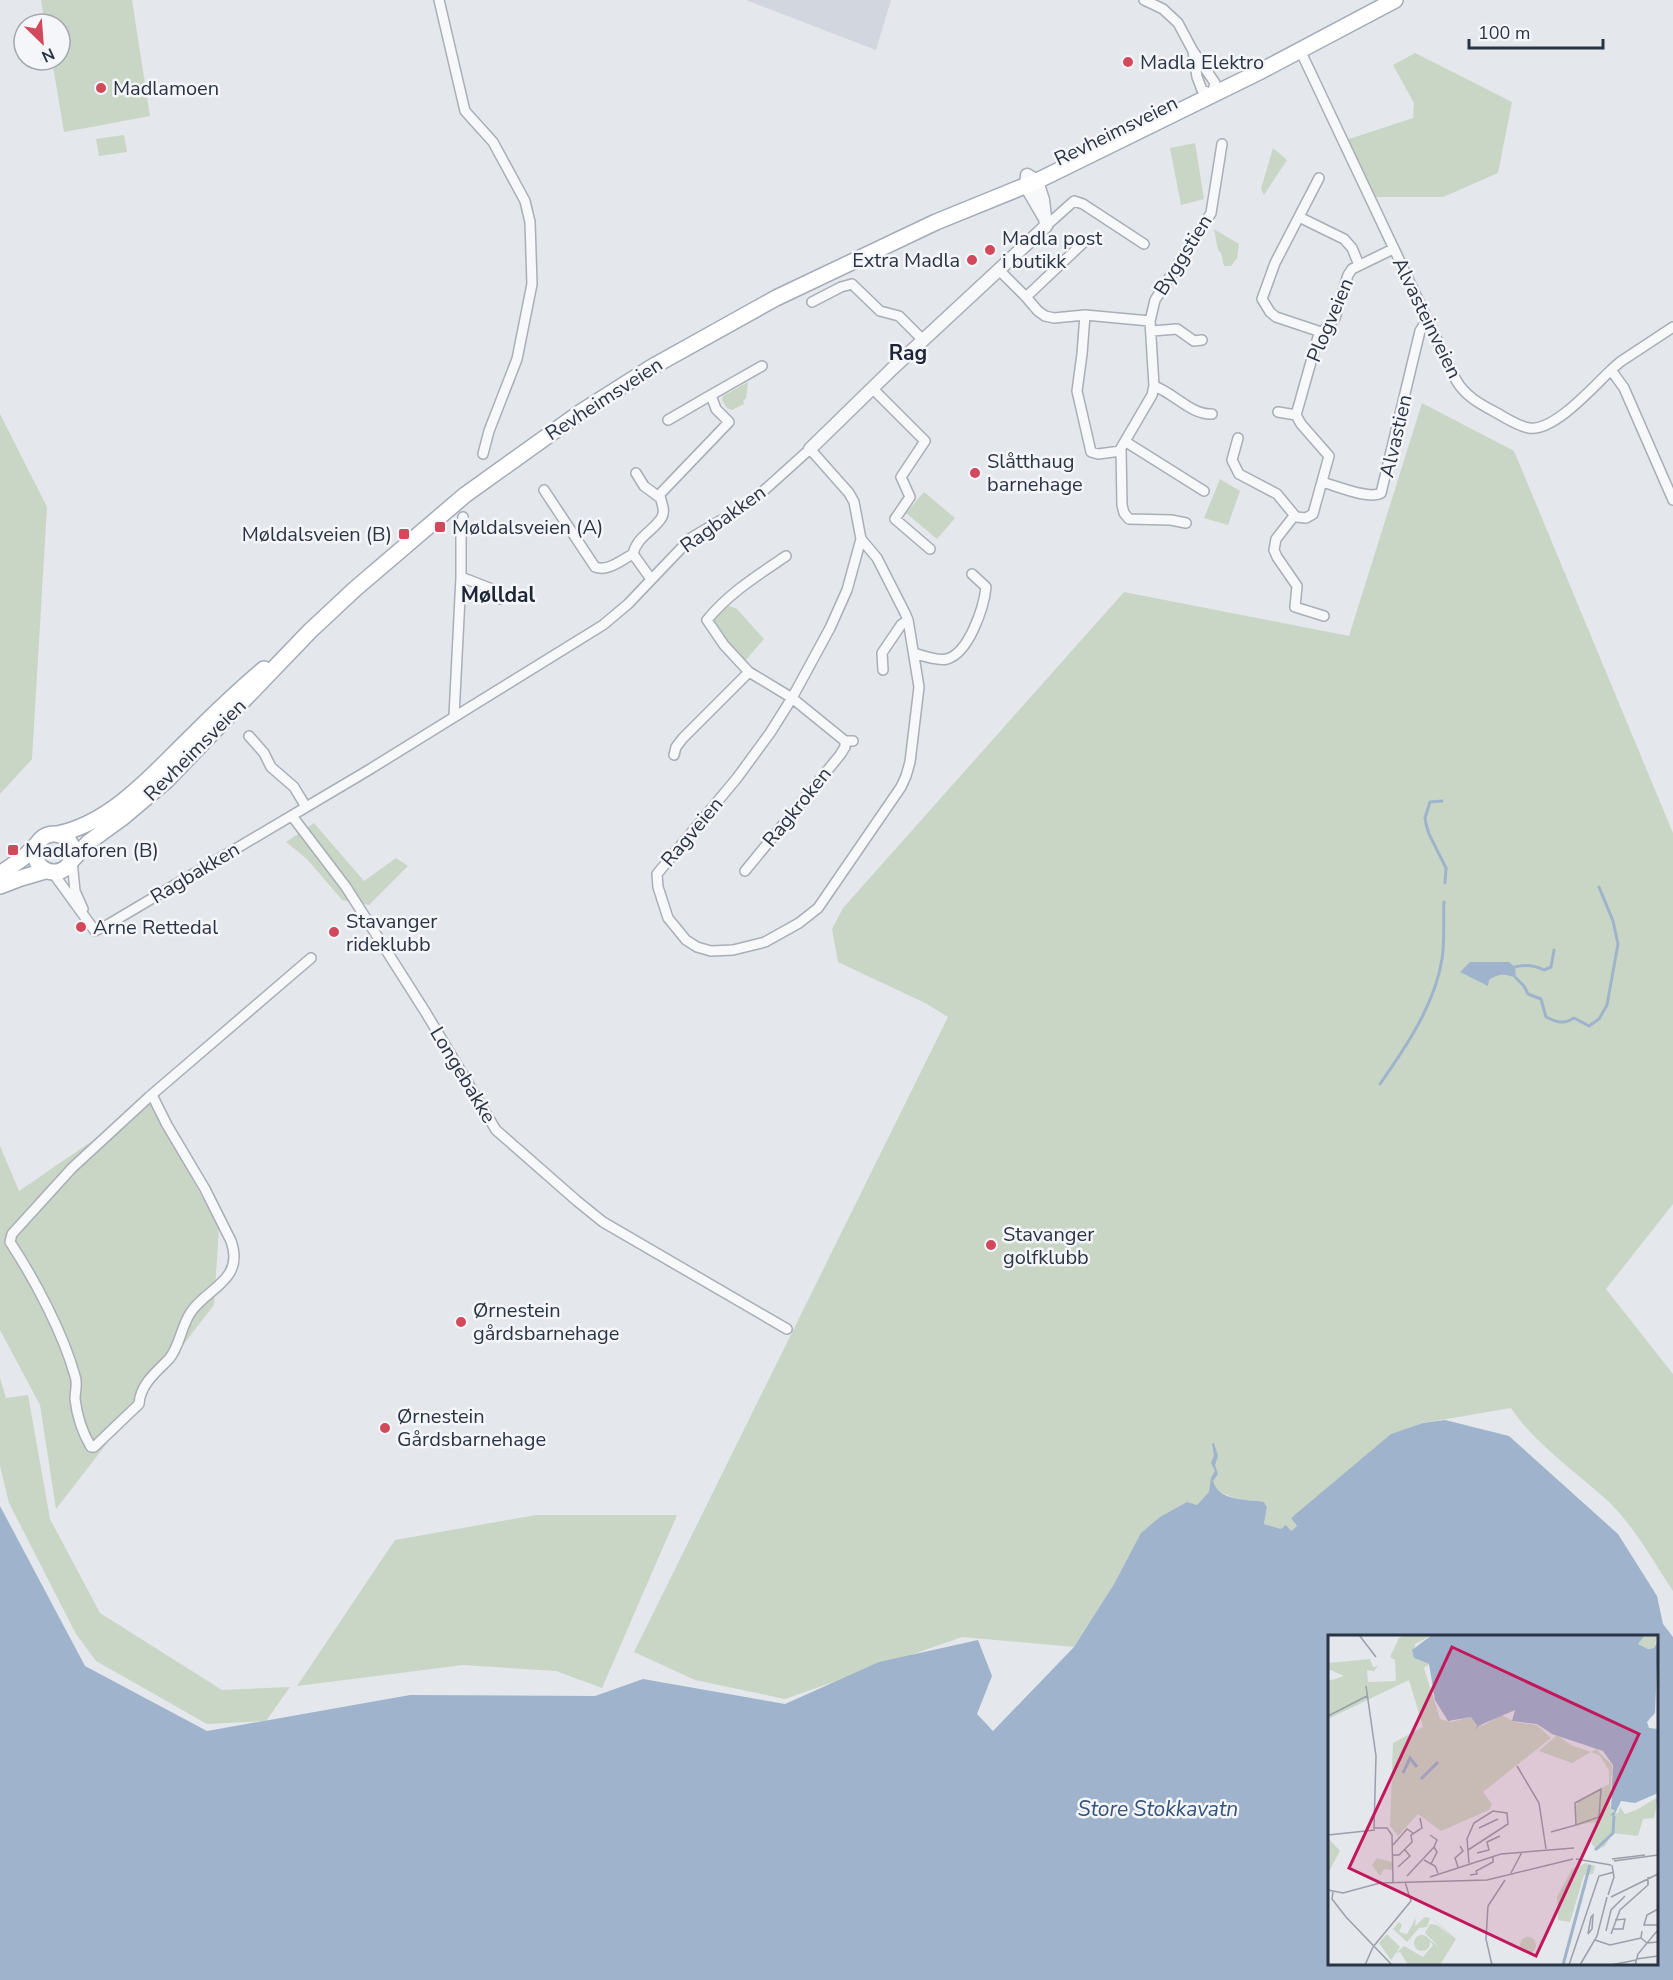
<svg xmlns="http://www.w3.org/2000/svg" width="1673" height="1980" font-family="'Nunito Sans',sans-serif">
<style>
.built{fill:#d2d6de}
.green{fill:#c9d6c5}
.water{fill:#9fb4cc;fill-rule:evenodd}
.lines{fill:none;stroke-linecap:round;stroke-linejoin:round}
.stream{stroke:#9fb4cc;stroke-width:3}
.minor-casing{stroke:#a9aeb7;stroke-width:12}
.tertiary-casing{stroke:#a9aeb7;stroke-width:15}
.primary-casing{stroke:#a3abb8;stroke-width:18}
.minor{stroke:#f7f8fa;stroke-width:9}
.tertiary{stroke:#f7f8fa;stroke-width:12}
.primary{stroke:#fff;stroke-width:15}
.poi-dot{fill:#d1495b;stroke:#f4f6f9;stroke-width:2}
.labels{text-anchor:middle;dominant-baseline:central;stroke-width:5;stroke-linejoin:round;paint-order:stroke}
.poi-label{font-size:20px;fill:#2b3445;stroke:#f4f6f9;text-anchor:start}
.street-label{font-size:20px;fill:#2b3445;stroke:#f4f6f9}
.neighbourhood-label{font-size:21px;font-weight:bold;fill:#1d2536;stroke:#f4f6f9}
.water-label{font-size:21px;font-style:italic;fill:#34527a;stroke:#f4f6f9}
.inset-river{fill:none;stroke:#9fb4cc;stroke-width:3}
.inset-road{fill:none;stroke:#9a9fa9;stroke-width:1.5}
.view{fill:#c2185b;fill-opacity:0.15;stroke:#c2185b;stroke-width:3}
.inset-edge{fill:none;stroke:#2b3445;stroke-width:3}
</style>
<rect width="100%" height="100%" fill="#e4e7ec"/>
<path class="built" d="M746,0H891L876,50Z"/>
<path class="green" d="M41,0H132L150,116L64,132L52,60H60V24H45Z
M1415,53L1512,102L1498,173L1443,197H1373L1346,140L1413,118L1414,103L1393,65Z
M124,135L127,152L99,156L96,139Z
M1195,143L1204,199L1181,205L1170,148Z
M1273,148L1287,160L1264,195L1261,189Z
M1214,229L1239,244L1237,258L1231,266H1224L1221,253L1218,250Z
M748,382L746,398L743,401L744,404L732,410L727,408L722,400L723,396Z
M1422,403L1514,451L1673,833V1204L1606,1289L1673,1374V1591C1653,1561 1634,1526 1608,1501C1575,1471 1536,1445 1511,1408L1423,1423L1291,1518L1297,1526L1291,1532L1264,1524L1267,1507L1264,1502L1236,1499L1218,1491L1209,1492L1197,1505L1131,1552L1114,1584L1074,1647L962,1637L785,1699L695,1680L634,1652L948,1017L925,1003L838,962L832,929L843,908L1124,592L1349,636Z
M0,414L47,507L32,759L0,794Z
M1220,479L1240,491L1228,525L1204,518Z
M924,492L955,518L937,539L906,513Z
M728,606L736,608L764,639L744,662L712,625L713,620Z
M314,823L364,881L396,858L408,866L369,905L342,900L307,859L286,842Z
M149,1102L219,1227L214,1305L56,1509L40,1405L0,1330V1146L19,1191Z
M0,1378L6,1398L28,1395L50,1519L100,1613L222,1690L290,1687L266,1721L207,1724L96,1661L76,1634L9,1503L0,1466Z
M536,1515H677L602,1688L556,1671L463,1665L297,1686L395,1540Z"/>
<path class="water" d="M1470,962H1509L1515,967L1516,978C1504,974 1500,973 1489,980L1488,986L1460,972Z
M1445,1420L1509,1436L1618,1534L1657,1596L1663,1624L1673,1637V1980H0V1506L85,1666L207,1731L410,1695L595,1696L643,1679L785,1704L879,1662L978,1640L992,1676L977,1714L993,1731L1074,1647L1114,1584L1141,1533L1160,1517L1187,1502L1197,1505L1209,1492L1211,1478L1215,1471L1211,1463L1214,1455L1212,1444L1214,1443L1218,1456L1215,1465L1218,1474L1213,1481C1219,1502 1247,1499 1264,1502L1267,1507L1264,1524L1281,1529L1286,1525L1291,1531L1297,1526L1291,1518L1391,1434L1423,1423ZM1656,1636V1964H1330V1636Z"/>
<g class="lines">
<path class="stream" d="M1442,801L1430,802L1425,818L1426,824L1429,834L1446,868L1445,883
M1515,967C1526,964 1534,965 1544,970L1551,967L1554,950
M1516,978L1524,986L1528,994L1541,999L1546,1017C1556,1022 1563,1025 1574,1018L1589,1026L1599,1019L1607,1005L1618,944L1613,921L1599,887
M1380,1084C1406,1047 1435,1004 1442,959C1445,941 1443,921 1444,902"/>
<defs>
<path id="minor" d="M439,0L465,111L493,142L525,201L530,222L532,284L517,359L489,431L483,454
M1144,0L1163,9L1178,23L1193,51L1215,83L1212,94L1202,90L1197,77L1193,51
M1300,50L1456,380C1465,396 1480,404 1495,412C1506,418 1517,426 1529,428C1554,432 1594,386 1611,370L1624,388L1673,500
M1319,178L1275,263L1262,299L1270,312L1276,317L1321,332
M1299,217L1344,239L1352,248L1359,265
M1046,226L1074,201L1083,204L1144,244
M999,270L1026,297L1038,311L1045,316L1054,318L1085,315L1150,321
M1026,297L1083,243
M812,302L841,287L852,284L880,311L899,316L923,340
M1085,315L1082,354L1077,391L1091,452L1098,454L1121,451
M1152,331L1177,329L1194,341L1202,340
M1611,370L1620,362L1673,327
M1154,386C1174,393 1191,415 1212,414
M873,389L925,441L901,477L910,497L895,519L930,549
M1278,412L1296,415
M668,420L711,395
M1238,438L1232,460L1239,474L1277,494L1296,517L1306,518L1313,514L1329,456L1301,424L1296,415L1318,337L1335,318L1348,275L1352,269L1393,249
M1126,442L1204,491
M636,473L644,486L659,497
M1322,482C1337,486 1369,500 1381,493L1420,331L1427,320
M544,490L595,567C608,572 621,560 633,554
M1294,516L1276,539L1274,550L1277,557L1297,586L1295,607L1324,616
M1186,523L1171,520L1129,519L1124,513L1122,505L1121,448L1152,395L1154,386L1150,321L1155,300L1211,213L1222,144
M461,577L492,589L500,599
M651,579L633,554C637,536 654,531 662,517C666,509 660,501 660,494L729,422L716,409L711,395L762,366
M914,653C924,656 937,661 947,659C969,653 984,607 986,587L972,574
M883,670L882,653L901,625L908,620
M749,672L792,698L845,741
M454,716L461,577V527L463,517
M249,736L264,753L271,767L294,787L306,807
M674,755L676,747L683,738L749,672L724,645L707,620C729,593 758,575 786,556
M292,816L346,887L426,1013L496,1130L577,1201L603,1222L787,1329
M72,860L75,891L83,909
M745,871L840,755L845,747V741H853
M53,873L95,931L109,924L367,771L603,625L628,604L691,538L730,515L760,494L810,449L849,493L854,502L861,539L877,558L905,613L908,620L919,687L910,762L906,776L901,787L818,908L799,923L765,942L733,950L711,951L697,947L686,940L668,918L658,887L657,874L737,778L770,733L792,698L830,628L847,590L861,539
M152,1095L167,1125L205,1189L231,1241C245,1280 207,1288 191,1312C181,1326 180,1346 169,1359C156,1372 140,1385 139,1404L94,1447H91C82,1432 77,1416 75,1399C75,1391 78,1383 75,1376C63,1333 35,1280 10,1242L12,1234L72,1168L149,1097L311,958"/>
<path id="tertiary" d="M810,449L892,369L1046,226L1043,200L1037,181L1027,175L1026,186L1044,217"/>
<path id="primary" d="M35 853a19 19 0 1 1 38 0a19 19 0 1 1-38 0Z
M57,834C112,823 154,773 193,735C216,712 239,690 264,669
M72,860L89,842L122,818L167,780L310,631L355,589L465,495L581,412L652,367L776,298L936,222L1037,181L1259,72L1395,0
M0,874L23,858L38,843
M0,886L21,878L45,871"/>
</defs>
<use href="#minor" class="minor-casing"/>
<use href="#tertiary" class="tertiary-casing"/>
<use href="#primary" class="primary-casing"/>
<use href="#minor" class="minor"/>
<use href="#tertiary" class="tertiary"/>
<use href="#primary" class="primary"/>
</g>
<g class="poi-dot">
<circle cx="1128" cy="62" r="6"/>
<circle cx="101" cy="88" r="6"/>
<circle cx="990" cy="250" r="6"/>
<circle cx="972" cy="260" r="6"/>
<circle cx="975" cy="473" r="6"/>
<rect x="434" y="521" width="12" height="12" rx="3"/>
<rect x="398" y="528" width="12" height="12" rx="3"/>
<rect x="7" y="844" width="12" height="12" rx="3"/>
<circle cx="81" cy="927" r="6"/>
<circle cx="334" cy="932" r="6"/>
<circle cx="991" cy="1245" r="6"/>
<circle cx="461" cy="1322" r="6"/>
<circle cx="385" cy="1428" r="6"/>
</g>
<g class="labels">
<g class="poi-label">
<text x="1140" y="62">Madla Elektro</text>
<text x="113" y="88">Madlamoen</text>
<text x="1002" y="238">Madla post<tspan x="1002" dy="23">i butikk</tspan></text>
<text x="960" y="260" text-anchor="end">Extra Madla</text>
<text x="987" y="461">Slåtthaug<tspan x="987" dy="23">barnehage</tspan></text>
<text x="452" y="527">Møldalsveien (A)</text>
<text x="392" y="534" text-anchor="end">Møldalsveien (B)</text>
<text x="25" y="850">Madlaforen (B)</text>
<text x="346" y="921">Stavanger<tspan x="346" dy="23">rideklubb</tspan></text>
<text x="93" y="927">Arne Rettedal</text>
<text x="1003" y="1234">Stavanger<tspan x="1003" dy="23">golfklubb</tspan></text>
<text x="473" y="1310">Ørnestein<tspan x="473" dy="23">gårdsbarnehage</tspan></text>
<text x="397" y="1416">Ørnestein<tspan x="397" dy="23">Gårdsbarnehage</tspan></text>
</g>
<g class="street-label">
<text transform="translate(1116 131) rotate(-26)">Revheimsveien</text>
<text transform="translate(1183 255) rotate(-58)">Byggstien</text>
<text transform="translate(1427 318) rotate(64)">Alvasteinveien</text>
<text transform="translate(1330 320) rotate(-67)">Plogveien</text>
<text transform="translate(604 399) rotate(-33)">Revheimsveien</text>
<text transform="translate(1396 436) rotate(-77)">Alvastien</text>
<text transform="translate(723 519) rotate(-36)">Ragbakken</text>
<text transform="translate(195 750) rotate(-45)">Revheimsveien</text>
<text transform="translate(797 807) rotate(-51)">Ragkroken</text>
<text transform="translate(692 832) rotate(-50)">Ragveien</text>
<text transform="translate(195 873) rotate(-31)">Ragbakken</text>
<text transform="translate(463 1075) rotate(59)">Longebakke</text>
</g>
<g class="neighbourhood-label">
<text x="908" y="353">Rag</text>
<text x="498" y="595">Mølldal</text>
</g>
<g class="water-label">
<text x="1158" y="1809">Store Stokkavatn</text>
</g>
</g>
<g transform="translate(1328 1635)">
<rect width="330" height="330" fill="#e4e7ec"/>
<path d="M77,0H104L87,9L86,23L101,29L96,33L112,84L123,87L143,82L154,91L174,80L186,87L209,90L223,103L155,157L164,169L161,175L113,196L90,179L70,201L62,191L65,108L95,92L81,45L0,84V46L16,41L0,34V20L1,28L42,24L45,32L50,31L46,36L39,35L40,47L68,46L67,25L62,22L71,3ZM317,0H330L326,14L312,13L310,9ZM229,100L243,110L263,117L244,128L211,116ZM268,114L284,130L282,165L283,175L287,176L283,179L290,178L292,172L297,179L308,175L330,162L326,183L315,184L310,201L284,198L277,211L269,215L263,208L268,187L249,190L247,172L252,164L281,149V135L271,120L263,117ZM0,203L12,216L0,238ZM49,223L64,227V235L56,234L52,241L44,230ZM258,228L267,231L265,239L256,240L242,287L230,285L229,262L244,234ZM102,281L128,304L112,330H80L72,317L68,318L76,311L95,322L105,310L98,302L112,313L97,298L102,289L109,290L124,302ZM97,282L102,283L99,292L91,293L79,307L65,294L71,287L74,290L71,297L79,299L88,283L87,291ZM59,299L72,312L63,325L51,308ZM86 308a8 8 0 1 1 16 0a8 8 0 1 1-16 0ZM192 310a8 8 0 1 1 16 0a8 8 0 1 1-16 0Z" fill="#c9d6c5"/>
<path d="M104,0H317L310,9L320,14L326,13L330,5L327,78L319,87L321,93L330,94V158L307,168L293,166L286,181L282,180L287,176L283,174L285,130L275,116L224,99L209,89L184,86L187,75L150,91L148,96L149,90L143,82L120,86L107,65L101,29L86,23L84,15Z" fill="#9fb4cc"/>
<path class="inset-river" d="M75,138L82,123L89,132M93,144L110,127M267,215L285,198L286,181M235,330L262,230"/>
<path class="inset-road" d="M31,0L48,22M38,51L48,121L46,193H59L64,200L65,247M0,81L39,61M189,131L211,168L218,214M151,193L170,184M223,197L248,190L271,182L273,154L247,168L248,190M0,200L47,195M65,210L79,194L85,198M140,215L180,189L179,178L165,176L146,188L139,204L141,228M149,218L161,215L159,207L172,201M65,220H71L84,207L83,200L94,193L92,183M248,224L283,230M284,224L317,220M96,225L107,231L110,238M286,226L330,220M103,229L109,217L106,212M70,232L82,221L77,215M130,232L127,223L135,216L132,211M183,238L194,217M142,240L149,239L148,236L165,227V222M79,241L106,212L109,205L102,200M102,242L173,219L246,213M0,255L15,258L52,248L159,245L245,224M5,257L4,264L18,282L64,330M280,260L286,242L284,230M283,262L330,239M330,274L319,280L316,290H330M265,280L264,294L260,299L263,282ZM285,294H295L297,284L287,285M278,296L283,275L297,261M314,296L313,303L319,308L330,307M283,299L292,275L320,250V242M267,305L282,310L313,303M308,324L330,321M37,330L45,312L83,266L77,247M164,330L158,304L160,271L177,245M241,330L271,241L286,237M252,330L269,301L279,262M283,330L308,325M307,330L310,319L329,296"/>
<path class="view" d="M124,12L311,99L208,321L21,233Z"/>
<rect width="330" height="330" class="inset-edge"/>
</g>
<g transform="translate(42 42) rotate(155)"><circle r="28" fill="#f4f6f9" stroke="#a4a8b1" stroke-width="1.5"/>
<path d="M0-4.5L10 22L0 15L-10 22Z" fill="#d1495b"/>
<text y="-9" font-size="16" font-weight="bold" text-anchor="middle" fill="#2b3445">N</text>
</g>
<path d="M1469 39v9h134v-9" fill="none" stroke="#2b3445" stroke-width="3"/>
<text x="1478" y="39" font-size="18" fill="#2b3445" stroke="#f4f6f9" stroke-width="4.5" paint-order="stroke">100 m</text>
</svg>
